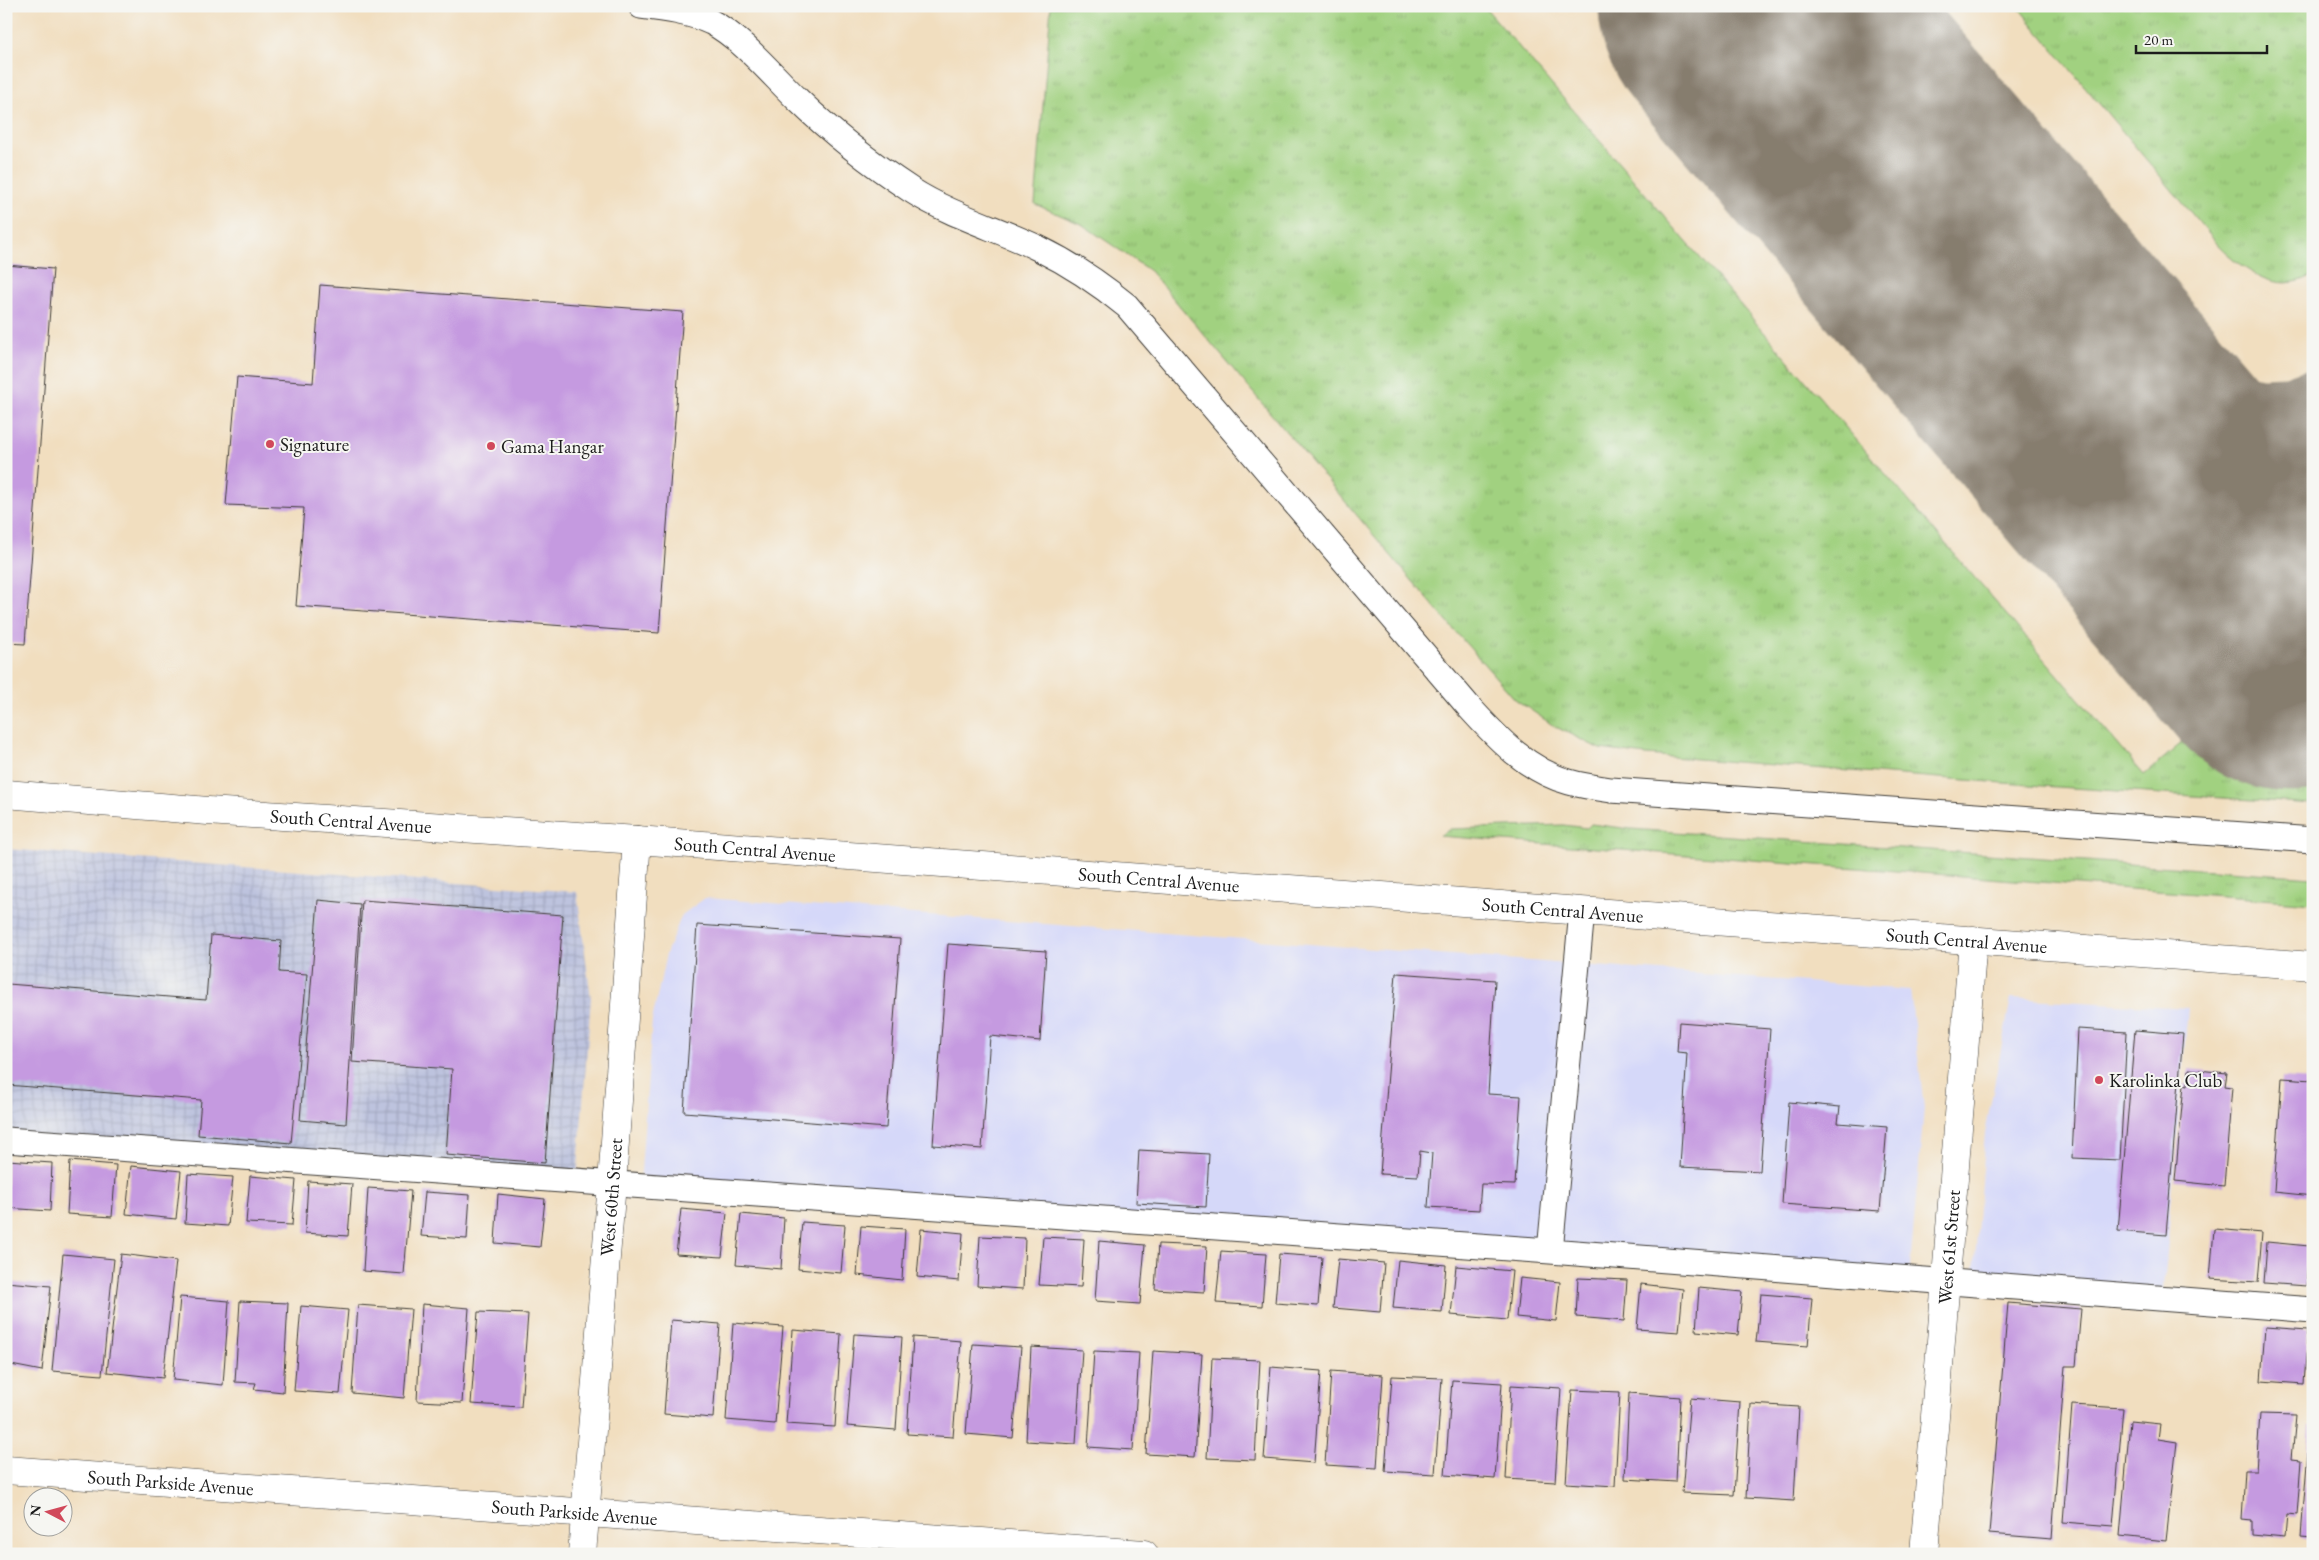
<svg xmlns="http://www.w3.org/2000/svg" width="2319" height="1560" font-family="'EB Garamond',serif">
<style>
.built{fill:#d5d8f9}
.industrial{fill:url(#industrial-grid)}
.grass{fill:url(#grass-tufts);stroke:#5e764e}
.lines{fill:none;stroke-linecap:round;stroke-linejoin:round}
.taxiway{stroke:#867d6e;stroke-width:118}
.runway{stroke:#867d6e;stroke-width:295}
.building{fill:#c59ae0}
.service-casing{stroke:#3c3934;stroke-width:27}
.minor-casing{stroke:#3c3934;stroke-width:29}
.secondary-casing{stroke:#3c3934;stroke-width:29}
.service{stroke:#fff;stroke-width:25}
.minor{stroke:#fff;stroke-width:28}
.secondary{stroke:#fff;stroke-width:28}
.poi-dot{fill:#d1495b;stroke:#f6f6f2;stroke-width:2}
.labels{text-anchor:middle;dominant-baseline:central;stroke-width:4;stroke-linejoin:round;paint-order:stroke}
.poi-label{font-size:19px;fill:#1c1c1c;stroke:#f6f6f2;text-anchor:start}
.street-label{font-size:19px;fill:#1c1c1c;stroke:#f6f6f2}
</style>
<defs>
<pattern id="industrial-grid" width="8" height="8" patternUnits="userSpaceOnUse" patternTransform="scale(1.25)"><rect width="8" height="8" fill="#bdc3de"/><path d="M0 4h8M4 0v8" fill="none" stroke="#a2a7be"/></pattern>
<pattern id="grass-tufts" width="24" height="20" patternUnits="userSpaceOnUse" patternTransform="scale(1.25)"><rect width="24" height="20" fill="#a1d180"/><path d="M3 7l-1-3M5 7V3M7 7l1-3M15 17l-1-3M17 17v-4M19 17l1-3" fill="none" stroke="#8ab36e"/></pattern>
</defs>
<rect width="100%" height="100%" fill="#f6f6f2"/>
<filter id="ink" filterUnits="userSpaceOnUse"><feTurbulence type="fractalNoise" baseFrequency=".02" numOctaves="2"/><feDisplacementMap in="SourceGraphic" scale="10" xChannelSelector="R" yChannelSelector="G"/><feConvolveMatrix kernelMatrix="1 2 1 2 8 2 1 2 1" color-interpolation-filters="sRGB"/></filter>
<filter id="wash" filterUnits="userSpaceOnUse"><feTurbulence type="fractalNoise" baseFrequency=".0096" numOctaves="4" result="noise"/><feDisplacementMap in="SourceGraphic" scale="20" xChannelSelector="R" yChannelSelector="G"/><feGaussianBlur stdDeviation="1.12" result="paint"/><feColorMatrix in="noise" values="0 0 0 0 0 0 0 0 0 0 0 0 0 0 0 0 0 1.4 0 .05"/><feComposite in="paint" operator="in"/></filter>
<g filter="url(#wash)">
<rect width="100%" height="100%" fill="#f1debf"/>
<path class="built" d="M705,898L1910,990L1924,1108L1909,1279L640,1185L652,1021L666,954L682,915Z
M2011,998L2188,1008L2163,1299L1973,1284L1985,1133Z"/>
<path class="industrial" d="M6,849L577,892L591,998L577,1181L6,1140Z"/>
<path class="grass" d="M1051,6H1484L2144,775L2313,631V804L2042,786L1646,755L1600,749L1554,726L1515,699L1454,630L1150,271L1083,225L1035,204Z
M2017,6H2313V275C2277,296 2245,271 2219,246Z
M1591,824L1631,829L2313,877V903L1439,836L1450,829L1563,825L1587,828Z"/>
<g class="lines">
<path class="taxiway" d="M1994,296L2123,407L2207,439L2297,435L2313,429"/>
<path class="runway" d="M1746,6L2292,645"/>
</g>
<g id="blocks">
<path class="building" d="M6,265L53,269L25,644L6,643Z
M320,285L683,312L659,633L296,606L304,508L226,505L237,377L313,383Z
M318,900L360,904L346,1124L300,1120Z
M362,900L563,915L545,1163L446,1155L452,1069L352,1062Z
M697,925L900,939L886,1128L684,1112Z
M211,935L281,941L279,972L307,974L291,1143L198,1135L201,1100L6,1085L8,984L206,1000Z
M948,944L1046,951L1040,1041L990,1036L982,1149L933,1145Z
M1396,973L1495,980L1488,1094L1521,1096L1515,1185L1481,1184L1479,1210L1428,1207L1432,1153L1420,1151L1418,1176L1380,1174Z
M1679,1022L1770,1029L1760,1171L1680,1167L1687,1053L1677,1052Z
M2078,1029L2127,1032L2120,1160L2072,1158Z
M2135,1030L2183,1034L2166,1235L2118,1231Z
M2189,1069L2227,1073L2225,1086L2232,1087L2224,1186L2175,1181L2184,1084L2188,1085Z
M2282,1078L2313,1080V1196L2274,1192Z
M1789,1102L1840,1107L1838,1123L1887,1127L1880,1211L1782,1204Z
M1139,1150L1209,1154L1206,1207L1136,1203Z
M7,1160L52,1163L50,1211L6,1208Z
M70,1161L116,1165L112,1217L67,1214Z
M131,1166L181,1171L176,1219L126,1214Z
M188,1174L233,1177L228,1226L185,1223Z
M250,1176L296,1180L292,1225L246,1223Z
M308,1181L352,1184L348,1236L305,1233Z
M368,1188L411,1191L404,1274L363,1271Z
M425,1192L470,1195L467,1239L421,1236Z
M498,1194L545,1199L540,1247L495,1243Z
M681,1209L727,1213L722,1257L676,1254Z
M741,1214L784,1218L781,1269L736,1265Z
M802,1222L845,1225L841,1273L798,1269Z
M861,1226L905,1229L902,1280L857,1275Z
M921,1229L963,1233L959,1281L917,1277Z
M2214,1229L2262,1233L2258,1282L2210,1279Z
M980,1236L1025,1238L1023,1289L977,1286Z
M1043,1237L1084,1239L1081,1287L1039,1285Z
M1099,1241L1145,1245L1140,1304L1095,1301Z
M2267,1242L2309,1246L2306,1286L2264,1283Z
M1158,1244L1207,1246L1204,1292L1155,1289Z
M1221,1251L1266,1254L1262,1306L1216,1303Z
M63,1254L114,1259L102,1375L52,1371Z
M121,1254L176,1261L163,1378L107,1372Z
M1279,1254L1322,1257L1318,1306L1275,1303Z
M1338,1259L1384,1263L1380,1312L1333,1308Z
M1398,1260L1446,1265L1442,1312L1393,1308Z
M1456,1266L1512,1271L1507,1320L1451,1315Z
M1520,1278L1560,1282L1556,1321L1516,1317Z
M1578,1278L1627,1280L1624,1321L1576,1317Z
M6,1282L51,1286L42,1371L6,1364Z
M1641,1284L1683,1289L1679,1332L1637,1329Z
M1699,1288L1742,1292L1738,1335L1696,1331Z
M1761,1294L1812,1298L1808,1346L1756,1342Z
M180,1297L229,1301L223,1385L173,1380Z
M240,1301L288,1303L283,1392L254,1389L256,1383L235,1382Z
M2008,1303L2081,1309L2076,1366H2065L2052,1539L1989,1534Z
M422,1304L469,1308L462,1403L417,1401Z
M358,1305L411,1309L404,1398L352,1393Z
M301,1306L348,1310L340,1394L294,1391Z
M478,1312L528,1314L521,1407L471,1404Z
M671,1320L720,1324L713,1418L664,1414Z
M733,1323L783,1327L775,1424L726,1420Z
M2265,1327L2308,1330L2304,1384L2261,1381Z
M793,1330L841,1334L835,1427L786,1424Z
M854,1334L902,1337L896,1430L847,1426Z
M913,1337L961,1341L953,1437L907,1434Z
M973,1344L1021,1347L1013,1438L966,1434Z
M1031,1347L1082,1350L1076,1444L1026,1441Z
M1094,1351L1139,1353L1133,1450L1088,1447Z
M1153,1351L1202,1354L1195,1457L1146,1454Z
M1212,1358L1260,1360L1255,1460L1207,1458Z
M1271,1367L1321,1371L1314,1463L1264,1459Z
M1331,1371L1383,1375L1377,1468L1325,1465Z
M1392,1376L1442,1378L1435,1474L1385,1471Z
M1452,1380L1502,1383L1495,1479L1445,1475Z
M1511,1385L1561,1388L1555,1482L1506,1479Z
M1572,1390L1620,1392L1615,1486L1566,1483Z
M1629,1393L1680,1397L1676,1482L1625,1479Z
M1690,1398L1740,1402L1734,1495L1682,1493Z
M1751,1404L1799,1407L1794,1501L1746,1498Z
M2072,1405L2123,1408L2113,1526L2063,1522Z
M2260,1414L2296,1415L2292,1459L2301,1460L2297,1516L2287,1515L2285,1538L2252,1535V1521L2242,1520L2245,1470H2256Z
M2130,1421L2160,1424L2158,1439L2177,1442L2166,1541L2120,1536Z
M2310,1425H2313V1538L2301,1537Z"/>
</g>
</g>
<g filter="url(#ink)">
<use href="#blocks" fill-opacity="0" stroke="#3c3934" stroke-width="1"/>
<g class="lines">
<defs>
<path id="service" d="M641,6C665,9 689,12 711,22C742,38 773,76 798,100C833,134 870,163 911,190C950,215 996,228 1038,248C1071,264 1099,283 1127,306L1469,707C1497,738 1528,771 1569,782C1583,786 1597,788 1611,790L2313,840
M6,1140L1550,1251L2313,1310
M1550,1251L1582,911"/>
<g id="minor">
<path id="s1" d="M6,1470L1144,1554"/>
<path id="s2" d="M582,1554L612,1183L637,840"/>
<path id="s3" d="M1924,1554L1973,940"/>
</g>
<g id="secondary">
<path id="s4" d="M6,794L208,811L637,840L2313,966"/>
</g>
</defs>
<use href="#service" class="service-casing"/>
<use href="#minor" class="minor-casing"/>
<use href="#secondary" class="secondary-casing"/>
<use href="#service" class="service"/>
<use href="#minor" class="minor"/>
<use href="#secondary" class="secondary"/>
</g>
</g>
<g class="poi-dot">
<circle cx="270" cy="444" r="5"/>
<circle cx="491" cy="446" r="5"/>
<circle cx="2099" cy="1080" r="5"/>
</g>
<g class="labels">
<g class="poi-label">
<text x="280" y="444">Signature</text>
<text x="501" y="446">Gama Hangar</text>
<text x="2109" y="1080">Karolinka Club</text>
</g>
<g class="street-label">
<text stroke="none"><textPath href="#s4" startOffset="346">South Central Avenue</textPath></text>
<text stroke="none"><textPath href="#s4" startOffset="751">South Central Avenue</textPath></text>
<text stroke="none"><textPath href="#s4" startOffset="1156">South Central Avenue</textPath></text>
<text stroke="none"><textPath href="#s4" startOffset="1561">South Central Avenue</textPath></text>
<text stroke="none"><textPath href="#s4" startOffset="1966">South Central Avenue</textPath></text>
<text stroke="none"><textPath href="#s2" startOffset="358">West 60th Street</textPath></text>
<text stroke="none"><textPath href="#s3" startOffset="308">West 61st Street</textPath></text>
<text stroke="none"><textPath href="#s1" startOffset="165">South Parkside Avenue</textPath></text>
<text stroke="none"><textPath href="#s1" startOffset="570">South Parkside Avenue</textPath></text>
</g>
</g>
<rect width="2319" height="1560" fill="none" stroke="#f6f6f2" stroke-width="25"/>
<g transform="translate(48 1512) rotate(276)"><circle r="24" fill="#f6f6f2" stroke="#9f9f9c"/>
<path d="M0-4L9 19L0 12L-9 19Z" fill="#d1495b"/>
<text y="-8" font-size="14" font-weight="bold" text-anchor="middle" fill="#1c1c1c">N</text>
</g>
<path d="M2136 45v8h131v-8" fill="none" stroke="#1c1c1c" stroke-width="2.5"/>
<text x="2144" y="45" font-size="15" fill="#1c1c1c" stroke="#f6f6f2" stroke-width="4" paint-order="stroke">20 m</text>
</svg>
